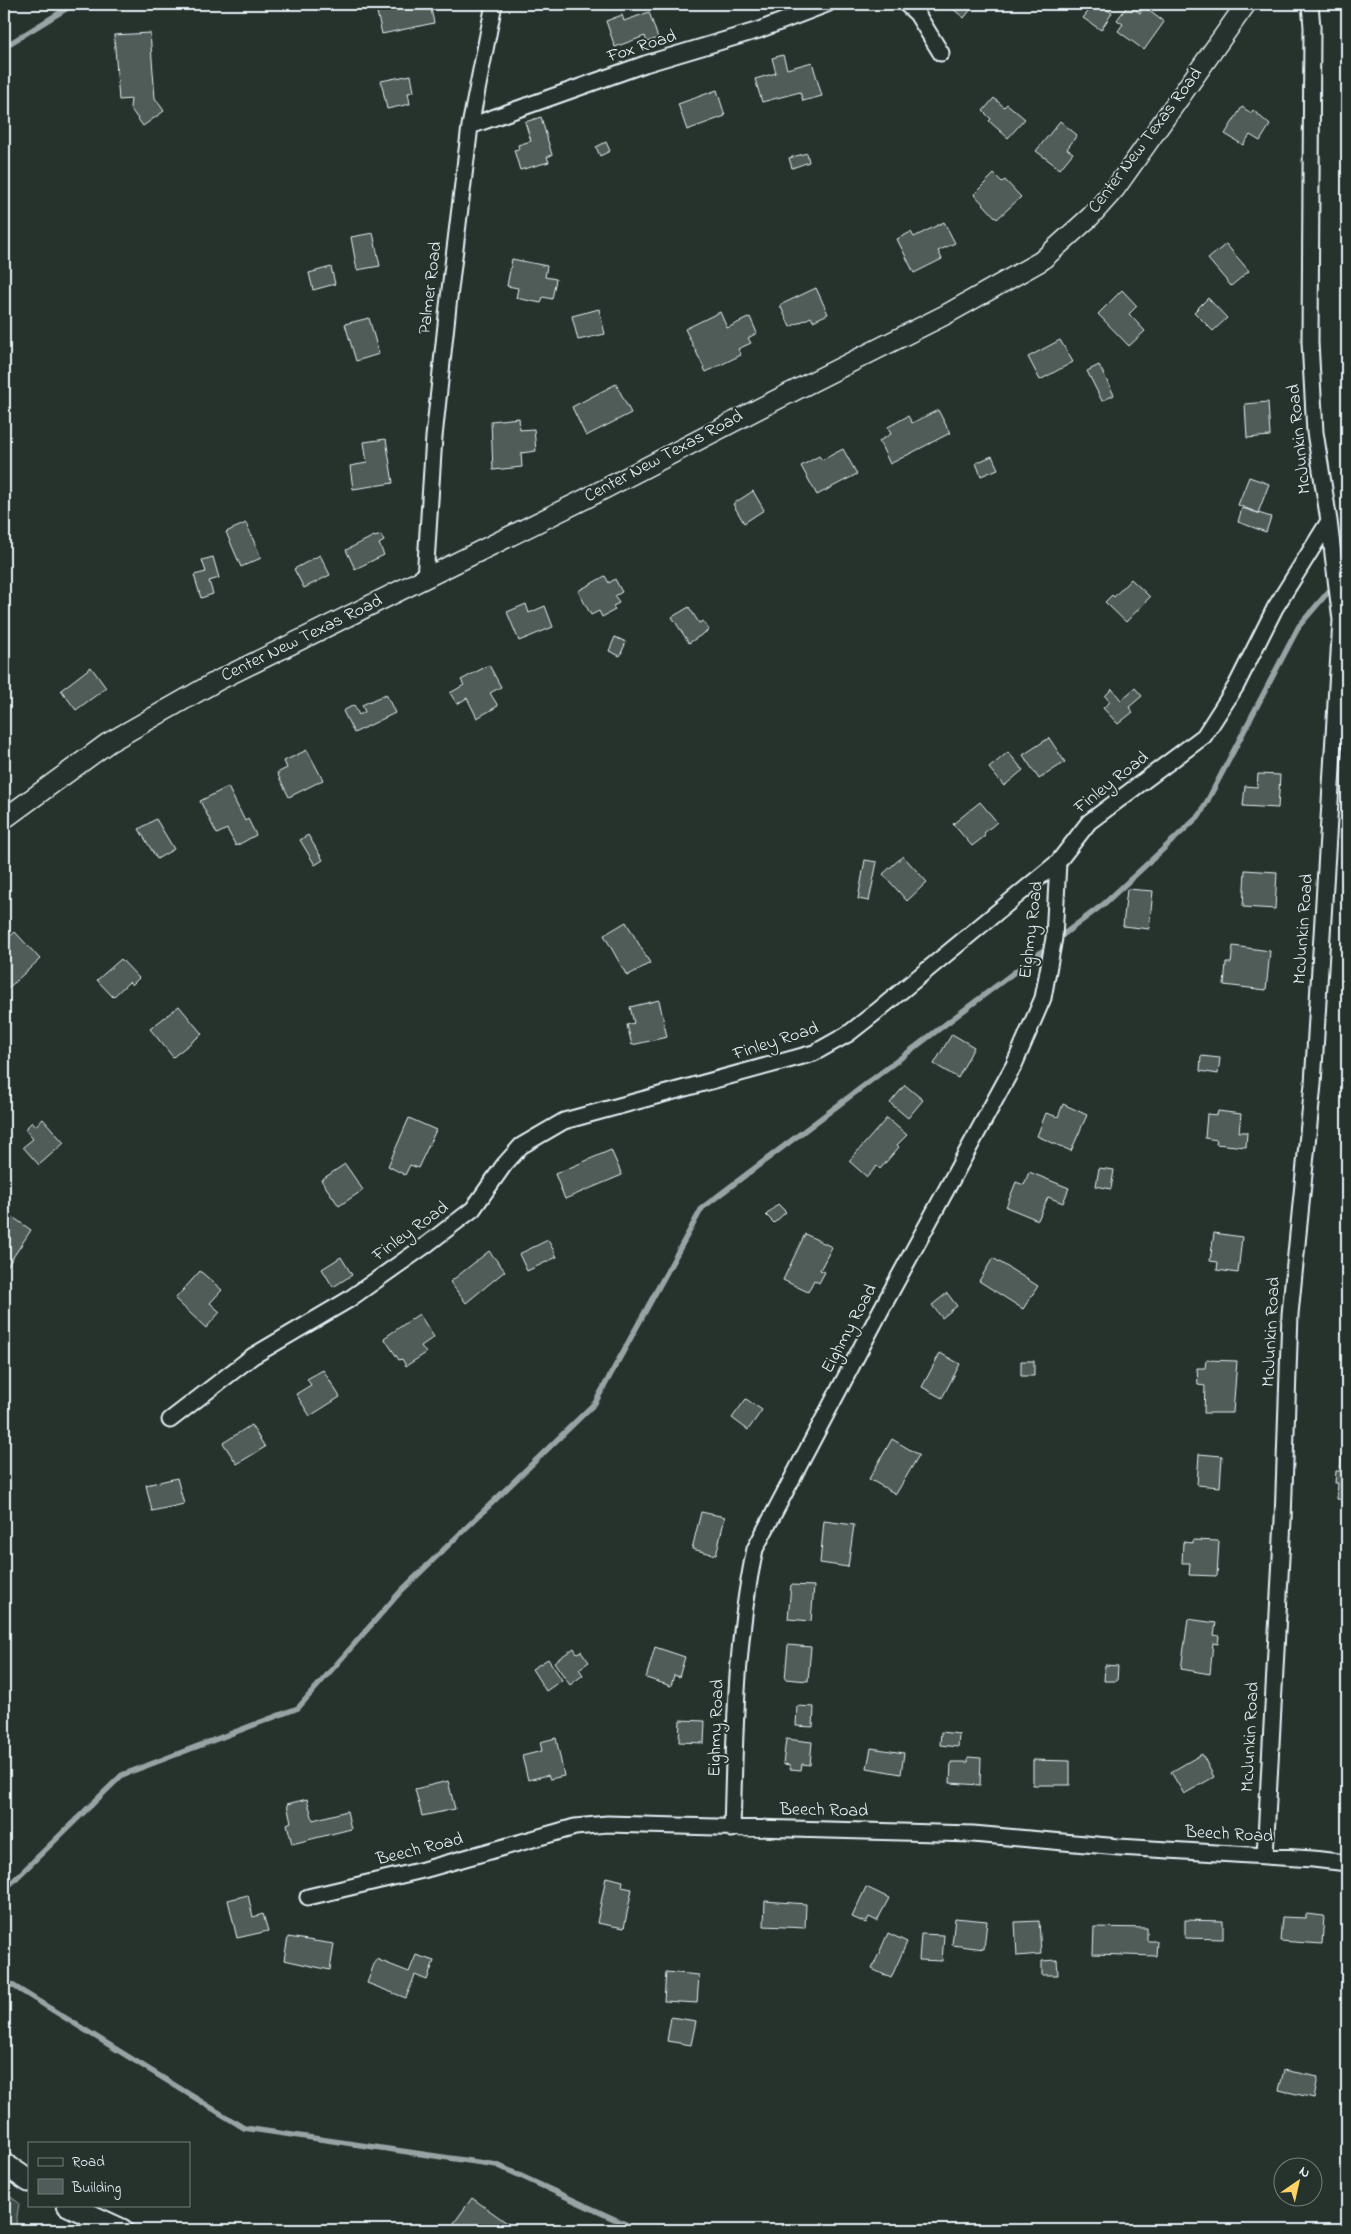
<svg xmlns="http://www.w3.org/2000/svg" width="1351" height="2234" font-family="'Indie Flower',sans-serif">
<style>
.green{fill:#3e4b47;stroke:#939ea0}
.lines{fill:none;stroke-linecap:round;stroke-linejoin:round}
.stream{stroke:#98a3a5;stroke-width:5.5}
.building{fill:#505c59;stroke:#e8f1f8}
.minor-casing{stroke:#e8f1f8;stroke-width:19}
.tertiary-casing{stroke:#e8f1f8;stroke-width:22}
.secondary-casing{stroke:#e8f1f8;stroke-width:25}
.minor{stroke:#26332d;stroke-width:15}
.tertiary{stroke:#26332d;stroke-width:19}
.secondary{stroke:#26332d;stroke-width:21}
.labels{text-anchor:middle;dominant-baseline:central;stroke-width:4;stroke-linejoin:round;paint-order:stroke}
.street-label{font-size:18px;fill:#e8f1f8;stroke:#26332d}
</style>
<rect width="100%" height="100%" fill="#26332d"/>
<filter id="ink" filterUnits="userSpaceOnUse"><feTurbulence type="fractalNoise" baseFrequency=".02" numOctaves="2"/><feDisplacementMap in="SourceGraphic" scale="10" xChannelSelector="R" yChannelSelector="G"/><feConvolveMatrix kernelMatrix="1 2 1 2 8 2 1 2 1" color-interpolation-filters="sRGB"/></filter>
<g filter="url(#ink)">
<path class="green" d="M4,2192L19,2203L15,2230H4Z"/>
<g class="lines">
<path class="stream" d="M4,47L74,4
M1056,940L1105,903L1200,815L1299,626L1347,570
M4,1890L122,1775L298,1708L401,1591L595,1403L702,1208L1049,946
M4,1980L244,2128L497,2165L638,2230"/>
</g>
<path class="building" d="M415,4H430L434,23L382,34L377,12Z
M947,4H975L964,18Z
M1094,4H1098L1112,13L1101,30L1083,18Z
M1128,5L1140,13L1144,7L1164,22L1144,50L1118,31L1123,24L1117,20Z
M649,12L658,38L647,42L645,36L615,47L606,21L622,15L624,21Z
M150,33L155,98L164,111L143,126L130,108L131,99L119,100L114,35Z
M783,55L787,69L812,62L822,96L803,101L800,92L762,102L755,79L776,73L772,58Z
M411,75L414,92L408,93L410,104L387,109L381,81Z
M717,90L725,116L687,130L678,104Z
M994,98L1004,107L1007,104L1025,119L1008,138L989,121L991,119L983,111Z
M1242,107L1251,113L1253,110L1270,125L1260,141L1250,135L1243,145L1225,134Z
M541,117L552,155L547,157L549,162L520,170L514,150L519,149L518,145L531,141L525,122Z
M1060,121L1077,135L1067,149L1073,153L1060,169L1036,151Z
M606,142L610,151L600,156L596,147Z
M807,153L809,162L792,168L789,158Z
M994,174L1002,182L1005,180L1021,197L997,219L974,194Z
M944,222L955,243L938,251L942,259L914,273L897,239L911,232L914,237Z
M373,233L380,266L357,270L351,237Z
M1226,244L1249,271L1231,286L1208,259Z
M512,259L547,266L545,277L556,279L552,299L543,297L541,303L516,298L518,288L507,286Z
M331,267L335,284L313,290L309,273Z
M816,288L828,314L813,321L811,317L790,327L780,305Z
M1122,290L1137,306L1129,314L1145,331L1129,346L1098,314Z
M1208,298L1227,318L1213,331L1194,312Z
M599,309L605,334L578,340L572,316Z
M720,312L727,328L750,317L757,333L748,338L751,343L738,349L741,355L706,372L685,329Z
M369,318L379,354L356,361L345,324Z
M1060,340L1073,362L1040,380L1028,357Z
M1099,365L1114,395L1102,401L1087,371Z
M616,384L631,413L586,436L572,407Z
M1268,402L1270,436L1247,438L1245,404Z
M938,410L950,433L890,464L879,441L891,434L888,427L908,416L912,423Z
M519,418L520,430L534,429L536,451L521,453L522,467L493,470L491,421Z
M386,439L393,483L353,489L350,466L367,463L364,442Z
M843,449L857,474L817,495L801,466L819,456L822,460Z
M992,456L998,469L981,476L976,463Z
M1249,477L1269,484L1258,513L1238,505Z
M753,491L764,510L744,523L733,504Z
M1242,508L1271,517L1266,532L1238,522Z
M246,523L261,558L241,567L226,532Z
M381,535L384,541L379,544L384,555L355,569L346,550L374,536L375,537Z
M320,555L330,575L304,588L294,569Z
M213,557L219,578L209,581L213,594L201,598L194,575L206,572L202,560Z
M605,576L609,583L615,579L622,592L615,596L619,603L613,606L615,610L602,617L599,611L591,615L578,591Z
M1131,579L1150,597L1126,622L1105,602L1112,595L1114,597Z
M526,604L529,613L545,606L553,627L519,641L507,612Z
M689,607L699,623L703,621L709,630L689,643L672,617Z
M615,637L626,642L620,656L609,651Z
M489,665L501,687L490,693L498,706L477,718L467,698L457,704L450,693L464,685L461,680Z
M91,667L106,688L76,710L61,690Z
M1135,688L1142,696L1129,707L1133,712L1118,724L1103,708L1110,702L1105,696L1112,689L1121,700Z
M386,694L395,713L354,733L343,711L354,705L359,715L365,712L362,705Z
M1049,738L1065,762L1039,779L1023,755Z
M307,750L323,780L289,797L277,773L287,768L284,761Z
M1008,752L1023,770L1004,786L989,768Z
M1258,774L1280,775L1278,808L1243,806L1245,786L1257,787Z
M228,787L245,821L248,819L256,835L236,846L227,829L217,834L200,801Z
M980,802L997,822L984,833L985,836L972,846L953,824Z
M156,819L174,849L157,859L139,829Z
M308,835L323,860L315,865L300,840Z
M903,856L927,882L907,901L883,874Z
M865,860L877,862L869,901L858,899Z
M1245,870L1277,872L1275,909L1243,907Z
M1127,889L1153,891L1149,929L1123,926Z
M626,922L650,963L627,976L604,935Z
M15,932L40,959L4,992V942Z
M1233,946L1270,951L1266,990L1224,985L1226,963H1231Z
M121,959L139,978L132,985L129,982L113,997L97,980Z
M659,1000L667,1037L632,1045L627,1025L634,1023L630,1007Z
M179,1006L202,1034L173,1057L150,1029Z
M952,1034L974,1047L958,1078L934,1064Z
M1201,1056L1220,1058L1218,1074L1200,1071Z
M905,1085L923,1100L908,1118L890,1103Z
M1063,1104L1087,1115L1071,1151L1037,1136L1046,1113L1058,1117Z
M1218,1111L1241,1114L1239,1132H1247L1246,1147L1216,1144L1217,1140L1205,1138L1207,1114L1217,1115Z
M409,1118L436,1130L418,1168L410,1165L405,1175L388,1166Z
M887,1118L907,1135L897,1145L899,1147L880,1169L877,1166L867,1177L849,1161Z
M43,1119L64,1143L39,1165L23,1147L33,1139L25,1129L32,1122L35,1126Z
M611,1150L622,1175L565,1199L555,1174Z
M345,1164L363,1190L339,1206L321,1180Z
M1099,1168L1114,1170L1111,1189L1096,1186Z
M1029,1172L1069,1188L1063,1203L1048,1197L1038,1220L1006,1207L1016,1182L1024,1185Z
M778,1204L786,1212L774,1223L766,1215Z
M4,1211L31,1230L4,1271Z
M1214,1233L1242,1237L1238,1273L1217,1270L1218,1262L1210,1261Z
M805,1234L832,1247L820,1270L825,1272L819,1283L814,1280L808,1292L783,1280Z
M548,1240L557,1257L527,1271L519,1254Z
M489,1251L505,1271L466,1303L450,1282Z
M341,1257L352,1275L333,1287L322,1269Z
M993,1258L1038,1286L1023,1309L979,1281Z
M200,1271L222,1290L210,1303L220,1312L206,1328L175,1299Z
M947,1293L957,1306L942,1318L932,1305Z
M419,1314L434,1337L421,1346L426,1353L406,1366L402,1359L399,1360L384,1338Z
M940,1353L960,1364L942,1398L922,1387Z
M1206,1360L1237,1361L1233,1413H1204L1205,1386L1198,1385L1197,1368H1205Z
M1021,1361H1034V1376H1021Z
M323,1370L340,1397L310,1416L296,1394L311,1385L307,1379Z
M746,1399L762,1410L748,1430L732,1418Z
M251,1425L265,1447L237,1464L223,1443Z
M892,1439L919,1455L896,1494L869,1479Z
M1199,1454L1222,1456L1220,1487L1197,1485Z
M1341,1457H1347V1500L1337,1499L1338,1483H1335L1336,1471H1340Z
M177,1478L184,1504L152,1511L146,1485Z
M701,1512L725,1517L716,1555L692,1549Z
M824,1521L854,1525L848,1567L820,1563Z
M1193,1540L1219,1541L1217,1576L1189,1575L1190,1563H1182L1183,1542L1193,1543Z
M791,1585L814,1586L811,1621L788,1619Z
M1188,1619L1216,1623L1214,1635L1219,1636L1218,1644L1213,1643L1210,1674L1181,1669Z
M788,1645L811,1647L808,1681L785,1679Z
M655,1647L685,1657L679,1677L674,1675L671,1686L646,1678Z
M574,1648L577,1653L581,1651L589,1662L579,1669L583,1675L570,1685L554,1662Z
M548,1659L562,1680L546,1691L532,1669Z
M1105,1665L1118,1666L1117,1681H1104Z
M797,1706L814,1707L813,1727L796,1726Z
M680,1720L705,1721L704,1743L679,1742Z
M941,1732L959,1734L958,1747L940,1745Z
M556,1738L564,1776L550,1779L548,1775L528,1780L522,1756L542,1751L540,1742Z
M786,1739L812,1742L810,1765L802,1764L801,1770L790,1769V1765L783,1764Z
M871,1748L904,1753L901,1774L867,1768Z
M1202,1754L1214,1777L1184,1794L1171,1772Z
M968,1757L981,1758L980,1785L950,1783L951,1762H968Z
M1033,1760L1070,1761V1785H1033Z
M448,1781L455,1809L422,1816L415,1789Z
M307,1799L313,1820L347,1811L351,1829L292,1844L287,1824L291,1822L287,1804Z
M606,1877L623,1881L622,1887L632,1889L624,1928L597,1923Z
M866,1887L889,1898L877,1921L869,1917L866,1923L852,1917Z
M248,1895L253,1917L263,1914L268,1931L237,1938L228,1900Z
M765,1901L806,1904L805,1928L764,1926Z
M1306,1914L1324,1916L1322,1944L1280,1941L1282,1917L1306,1918Z
M955,1918L987,1921L984,1949L952,1945Z
M1185,1920L1223,1921V1939L1185,1938Z
M1039,1921L1041,1954L1017,1956L1015,1922Z
M1094,1927L1147,1928V1941H1157L1156,1956L1093,1954Z
M888,1933L907,1942L891,1978L872,1969Z
M921,1934L944,1935L942,1961L919,1960Z
M288,1937L334,1944L330,1970L284,1960Z
M416,1955L434,1961L427,1980L415,1975L406,1998L367,1983L376,1959L409,1972Z
M1057,1960L1058,1975H1042V1961Z
M666,1972L699,1975L697,2003L664,2001Z
M671,2017L696,2021L691,2045L667,2041Z
M1284,2070L1318,2077L1314,2098L1279,2090Z
M472,2198L517,2230H456L451,2227Z"/>
<g class="lines">
<defs>
<path id="minor" d="M906,4L917,14L941,53
M470,126L645,64L759,30L827,4
M425,579L434,437L448,306L470,126L494,4
M170,1420L253,1356L348,1300L426,1245L473,1209L504,1165L521,1146L564,1121L814,1053L848,1034L876,1012L1058,862L1089,822L1204,736L1236,686L1275,608L1329,521
M732,1829C735,1734 735,1643 755,1549L881,1310L1014,1065L1043,998L1054,938L1058,862
M1265,1856L1283,1520L1290,1314L1313,1084L1341,620L1329,521L1315,432L1310,342L1312,27L1310,4
M308,1897L423,1870L575,1827L607,1824L973,1834L1119,1847L1313,1859L1347,1863"/>
<path id="tertiary" d="M4,819L108,743L217,681L585,499L762,407L945,315L1041,261L1090,217L1115,189L1246,4"/>
<path id="secondary" d="M4,2164L29,2181
M68,2205L122,2230"/>
</defs>
<use href="#minor" class="minor-casing"/>
<use href="#tertiary" class="tertiary-casing"/>
<use href="#secondary" class="secondary-casing"/>
<use href="#minor" class="minor"/>
<use href="#tertiary" class="tertiary"/>
<use href="#secondary" class="secondary"/>
</g>
</g>
<g class="labels">
<g class="street-label">
<text transform="translate(642 47) rotate(-18)">Fox Road</text>
<text transform="translate(1146 141) rotate(-53)">Center New Texas Road</text>
<text transform="translate(431 288) rotate(-83)">Palmer Road</text>
<text transform="translate(1300 439) rotate(-96)">McJunkin Road</text>
<text transform="translate(664 457) rotate(-28)">Center New Texas Road</text>
<text transform="translate(302 639) rotate(-26)">Center New Texas Road</text>
<text transform="translate(1112 783) rotate(-38)">Finley Road</text>
<text transform="translate(1304 929) rotate(-86)">McJunkin Road</text>
<text transform="translate(1032 930) rotate(-83)">Eighmy Road</text>
<text transform="translate(776 1042) rotate(-18)">Finley Road</text>
<text transform="translate(411 1232) rotate(-36)">Finley Road</text>
<text transform="translate(850 1329) rotate(-62)">Eighmy Road</text>
<text transform="translate(1272 1332) rotate(-87)">McJunkin Road</text>
<text transform="translate(717 1728) rotate(-88)">Eighmy Road</text>
<text transform="translate(1251 1737) rotate(-87)">McJunkin Road</text>
<text transform="translate(824 1811) rotate(1)">Beech Road</text>
<text transform="translate(1229 1835) rotate(3)">Beech Road</text>
<text transform="translate(420 1850) rotate(-14)">Beech Road</text>
</g>
</g>
<rect width="1351" height="2234" fill="none" stroke="#26332d" stroke-width="20"/>
<rect x="10" y="10" width="1331" height="2214" fill="none" stroke="#e8f1f8" stroke-width="2" filter="url(#ink)"/>
<rect x="28" y="2142" width="162" height="65" fill="#26332d" stroke="#747f7e"/>
<rect x="38" y="2158" width="25" height="8" fill="#26332d" stroke="#747f7e"/>
<text x="72" y="2166" font-size="15" fill="#e8f1f8">Road</text>
<rect x="38" y="2179" width="25" height="15" fill="#505c59" stroke="#747f7e"/>
<text x="72" y="2192" font-size="15" fill="#e8f1f8">Building</text>
<g transform="translate(1298 2182) rotate(34)"><circle r="24" fill="#26332d" stroke="#747f7e"/>
<path d="M0-4L9 19L0 12L-9 19Z" fill="#ffd166"/>
<text y="-8" font-size="14" font-weight="bold" text-anchor="middle" fill="#e8f1f8">N</text>
</g>
</svg>
